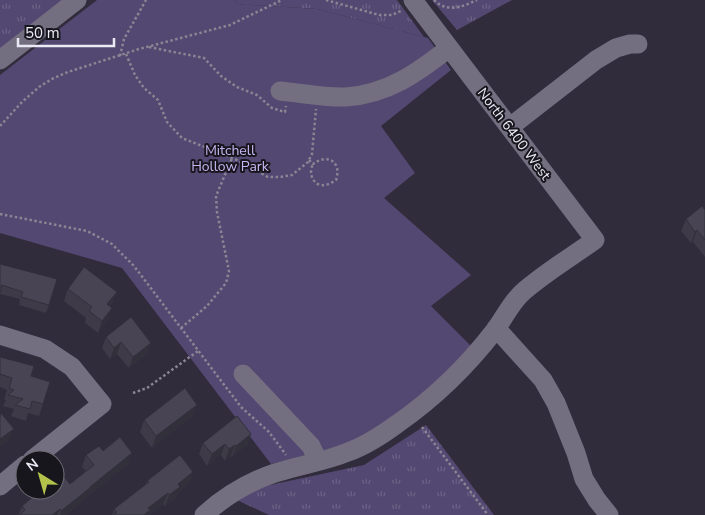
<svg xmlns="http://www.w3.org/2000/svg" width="705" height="515" font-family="'Nunito Sans',sans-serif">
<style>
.grass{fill:url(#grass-tufts)}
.park{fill:#534871}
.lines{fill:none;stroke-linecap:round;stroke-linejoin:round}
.path{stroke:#898694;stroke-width:2.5;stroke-dasharray:2.5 2.5;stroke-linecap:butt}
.minor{stroke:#736f81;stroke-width:19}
.wall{fill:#3e3a48}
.shaded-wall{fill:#32303b}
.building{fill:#484454;stroke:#32303b}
.labels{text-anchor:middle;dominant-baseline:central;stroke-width:4;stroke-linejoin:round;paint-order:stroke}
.street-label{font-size:14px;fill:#ebe9f4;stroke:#18161d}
.park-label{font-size:14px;fill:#c4b5f1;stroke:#18161d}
</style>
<defs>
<pattern id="grass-tufts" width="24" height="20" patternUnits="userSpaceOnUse" patternTransform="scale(1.25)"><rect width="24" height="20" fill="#534871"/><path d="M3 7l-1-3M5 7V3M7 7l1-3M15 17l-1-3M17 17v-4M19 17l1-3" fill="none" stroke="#6c6286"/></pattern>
</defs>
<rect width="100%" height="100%" fill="#302c3c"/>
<path class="grass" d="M0,0H63L0,49Z
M234,0H397L424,37L317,9L237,4Z
M432,0H512L457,30Z
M426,425L494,515H269L237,500L256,488L364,465Z"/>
<path class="park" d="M97,0H234L237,4L317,9L428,38L451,70L381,126L415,173L384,198L471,275L431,306L471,346L431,388L376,429L359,439L340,446L271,464L122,268L0,233V75Z"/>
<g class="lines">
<path class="path" d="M326,0L379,15H392L401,11
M434,0C447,13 462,7 477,0
M149,47L204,58L221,76L237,87L257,95L272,108L285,112L286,106
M126,54L135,75L144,88L158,100L167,122L182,138L235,159L268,177H280L292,175L308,162L312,154L316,109
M120,56L124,39L146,0
M0,126L22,102L39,87L52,79L68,72L139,49L230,25L282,0
M309,160L313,164C328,153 342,162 336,180C331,183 326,186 320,185C311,182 309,171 313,164
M0,214L87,231L112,244L134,266L241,407L269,432L286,455
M181,328L207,306L226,283L229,271L217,212L216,196L232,158
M133,393L147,388L198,351
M422,427L488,515"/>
<path class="minor" d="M0,60L77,0
M280,91C301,93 326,98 346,97C388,94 417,73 449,48
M510,127L596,60L616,48L630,44H638
M496,328L543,380L556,403L576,453L584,479L597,500L609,515
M0,335L45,349L72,367L102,404L32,460
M243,374L311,446L318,461
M0,486L25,465
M204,515C225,496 248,482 275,473C299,465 324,462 348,452C365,446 382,435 397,424C433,399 468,365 495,330C505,317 511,302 524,291C546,272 571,257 595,240L413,0"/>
</g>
<path class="wall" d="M705,210V257L693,242L691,243L681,231L686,219Z
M0,264L49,305L46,313L19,305L20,299L0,294Z
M68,289L117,292L112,303L110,306L112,308L108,319L98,333L85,323L86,318L64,301Z
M106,337L151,343L147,354L129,368L117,354L110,359L102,348Z
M0,357L31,376L43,404L39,416L28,413L26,421L11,416L14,409L3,406L6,400H4L7,390L0,387Z
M197,405L193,416L152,448L140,432L144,420Z
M251,434L247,445L232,457L231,456L225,461L221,455L207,466L199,454L203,443Z
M103,451L128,465L87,497L86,499L66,515H18L22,506L70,484L86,471L82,467L86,455Z
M193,472L189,483L178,493L176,498L165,506L163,504L149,515H112L114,509L146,484L147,481Z"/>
<path class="shaded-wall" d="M697,230L693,242L691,243L695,232Z
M117,292L112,303L103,315L107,304Z
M112,308L108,319L98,333L102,321Z
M121,342L117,354L110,359L114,348Z
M151,343L147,354L129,368L133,357Z
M197,405L193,416L152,448L156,436Z
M14,429L9,440L0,447V439Z
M251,434L247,445L232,457L236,446Z
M225,444L221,455L207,466L212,454Z
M235,445L231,456L225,461L229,449Z
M132,453L128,465L87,497L86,499L66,515H60L61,511L90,487Z
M193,472L189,483L178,493L176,498L165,506L169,495L178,484Z
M168,493L163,504L149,515H144L148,508Z
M60,509L57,515H52Z"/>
<path class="building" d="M702,206L705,210V240L697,230L695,232L686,219Z
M0,264L57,279L49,305L21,297L23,292L2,285L0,293Z
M84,267L117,292L107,304L112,308L102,321L89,311L92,307L68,289Z
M131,317L151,343L133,357L121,342L114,348L106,337Z
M0,357L34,366L31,376L50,382L43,404L32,401L30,409L15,405L23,399L8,395L14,390L9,388L12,378L0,374Z
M185,388L197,405L156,436L144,420Z
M1,413L14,429L0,439V417Z
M237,416L251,434L236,446L235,445L229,449L225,444L212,454L203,443Z
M120,437L132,453L90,487V488L61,511L60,509L52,515H19L25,510L22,506L41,490H55V478L61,473L70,484L94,465L86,455L99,446L103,451Z
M180,455L193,472L178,484L180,487L169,495L168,493L148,508L150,510L144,515H113L117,512L114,509L149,482L147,481Z"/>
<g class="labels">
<g class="street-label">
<text transform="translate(514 134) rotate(53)">North 6400 West</text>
</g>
<g class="park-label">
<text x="230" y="150">Mitchell<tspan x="230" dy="16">Hollow Park</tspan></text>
</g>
</g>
<g transform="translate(40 475) rotate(323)"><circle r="24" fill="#18161d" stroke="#6c6a73"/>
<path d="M0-4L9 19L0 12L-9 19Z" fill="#b3c24b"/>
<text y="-8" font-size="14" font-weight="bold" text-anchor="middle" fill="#ebe9f4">N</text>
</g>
<path d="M18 38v8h96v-8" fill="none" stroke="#ebe9f4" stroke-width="2.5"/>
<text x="25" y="38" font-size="15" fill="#ebe9f4" stroke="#18161d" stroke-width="4" paint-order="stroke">50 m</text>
</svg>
